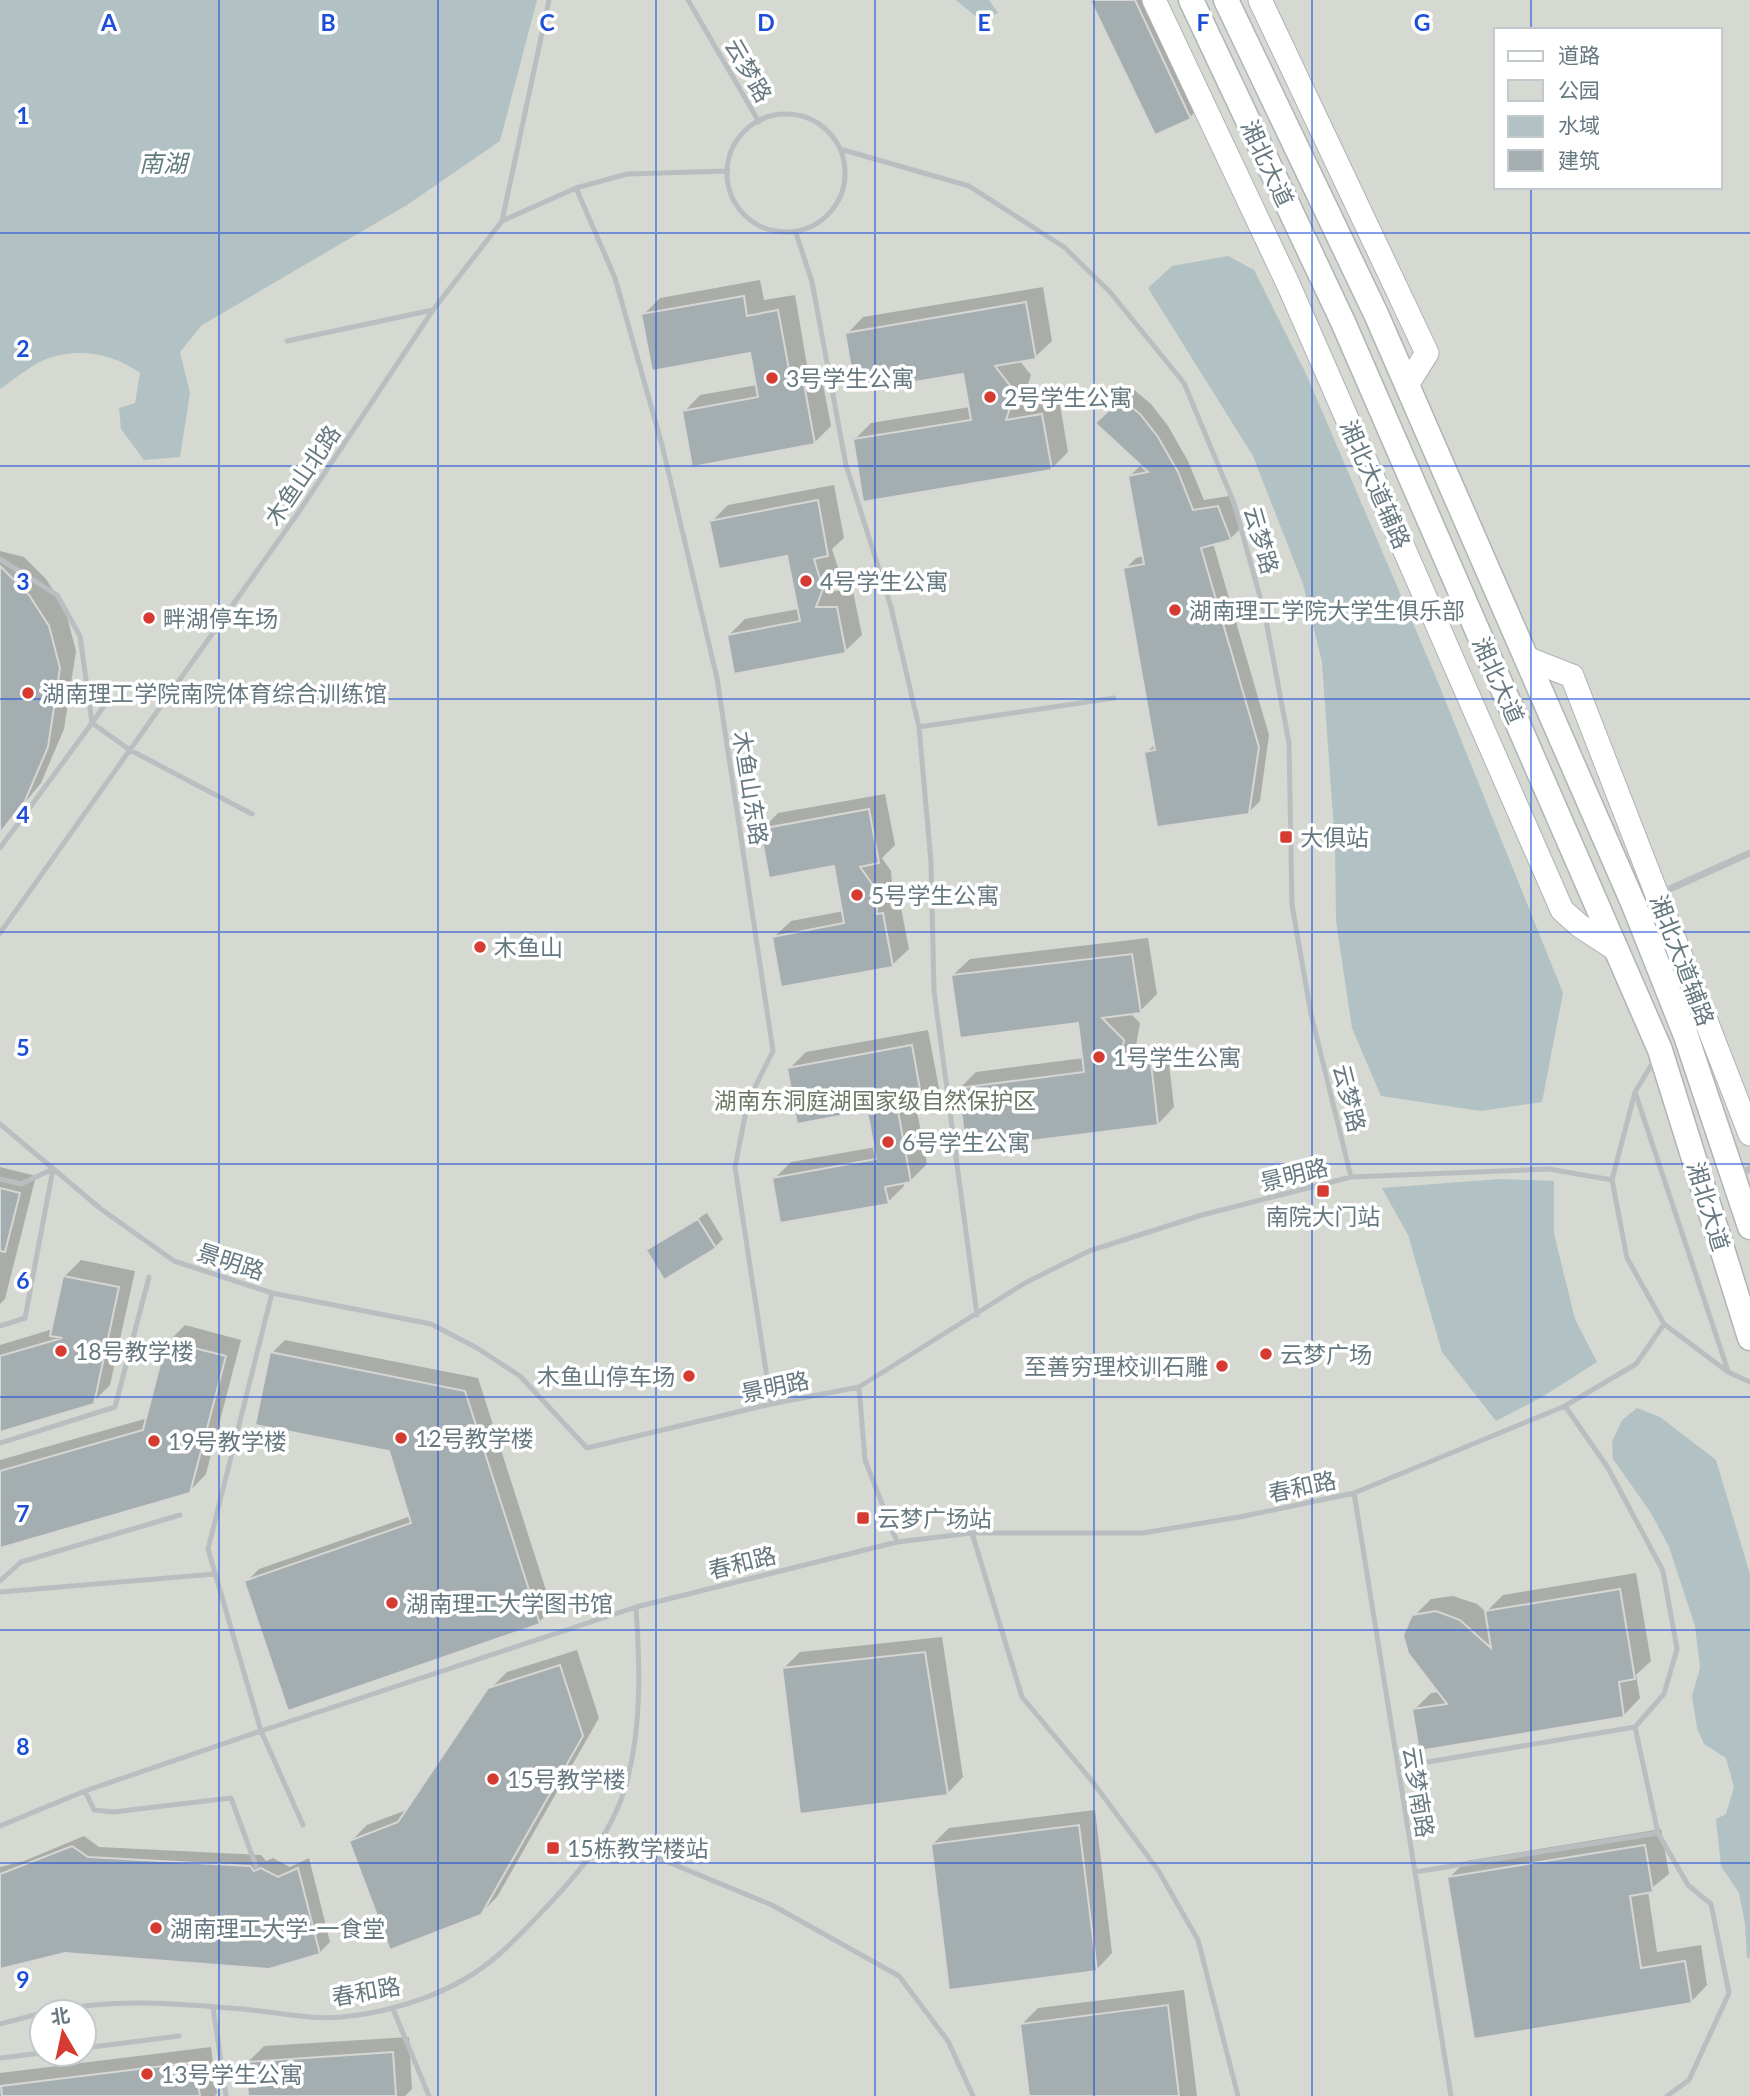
<svg xmlns="http://www.w3.org/2000/svg" width="1750" height="2096" font-family="Lato,'Noto Sans SC',sans-serif">
<style>
.green{fill:#d5d9d1;fill-rule:evenodd}
.water{fill:#b2c1c3}
.shadow{fill:#0003}
.building{fill:#a4adb0;stroke:#d6d6d4;stroke-width:2}
.lines{fill:none;stroke-linecap:round;stroke-linejoin:round}
.primary-casing{stroke:#adb3b6;stroke-width:25}
.trunk-casing{stroke:#afb4b6;stroke-width:27}
.service{stroke:#b9bfc1;stroke-width:5}
.minor{stroke:#b9bfc1;stroke-width:7}
.primary{stroke:#fff;stroke-width:23}
.trunk{stroke:#fff;stroke-width:24}
.grid{fill:none;stroke:#1d4ed8;stroke-width:2;stroke-opacity:0.55}
.poi-dot{fill:#d63b31;stroke:#fff;stroke-width:2.5}
.labels{text-anchor:middle;dominant-baseline:central;stroke-width:7;stroke-linejoin:round;paint-order:stroke}
.street-label{font-size:23px;fill:#667980;stroke:#fff}
.poi-label{font-size:23px;fill:#667980;stroke:#fff;text-anchor:start}
.park-label{font-size:23px;fill:#6c7864;stroke:#fff}
.water-label{font-size:24px;font-style:italic;fill:#627b7d;stroke:#fff}
.grid-label{font-size:23px;text-anchor:middle;font-weight:bold;fill:#1d4ed8;stroke:#fff;stroke-width:7;stroke-linejoin:round;paint-order:stroke}
</style>
<rect width="100%" height="100%" fill="#f5f4f1"/>
<path class="green" d="M0,0H1750V2096H0ZM1496,30H1720V187H1496ZM42,2012H84V2054H42Z"/>
<path class="water" d="M0,0H537L500,141L407,205L202,325L180,352L190,393L180,457L144,460L121,429L119,408L135,403L140,373C115,355 83,348 52,357C34,362 15,379 0,389Z
M956,0H989L998,13L981,21Z
M1228,256L1254,270L1307,376L1435,675L1563,993L1542,1102L1481,1111L1381,1096L1352,1028L1336,921L1335,844L1322,662L1303,584L1253,456L1148,288L1172,266Z
M1501,1179L1554,1181V1234L1575,1319L1597,1362L1542,1397L1496,1421L1442,1352L1408,1235L1382,1188Z
M1637,1408L1660,1417L1716,1460L1750,1574V1958H1747L1745,1924L1739,1893L1721,1866L1716,1819L1726,1814L1734,1787L1726,1758L1704,1744L1697,1728L1692,1696L1700,1668L1695,1626L1669,1547L1651,1513L1613,1459L1612,1442L1622,1420Z"/>
<path class="shadow" d="M1094,0H1150L1199,108L1190,117Z
M760,280L764,300L795,295L808,371L820,369L831,426L814,443L684,412L700,395L757,385L751,351L643,315L660,298Z
M1043,287L1052,341L1035,357L1019,360L1031,375L1021,405L1059,399L1068,452L1051,469L854,440L871,423L970,407L964,372L847,334L863,317Z
M1133,389L1151,404L1168,426L1188,461L1204,500L1229,496L1241,528L1230,539L1213,543L1269,735L1260,801L1249,812L1146,753L1156,743L1125,569L1136,558L1144,556L1129,477L1142,464L1097,423Z
M834,485L844,538L832,549L839,571L832,591H853L862,635L845,651L728,636L745,619L799,609L789,554L711,522L728,505Z
M0,551L24,557L46,579L65,609L76,651L64,729L41,783L0,833Z
M885,794L895,845L882,858L891,871L893,899L899,898L909,949L892,965L774,937L791,921L844,911L835,864L762,830L778,813Z
M1148,938L1157,994L1140,1011L1129,1012L1140,1023L1135,1051L1167,1047L1174,1107L1158,1124L960,1088L976,1072L1084,1058L1079,1021L953,975L970,959Z
M928,1030L939,1088L922,1104L916,1106L927,1164L910,1181L904,1182V1186L888,1202L774,1179L791,1162L876,1147L869,1109L789,1069L806,1052Z
M0,1167L36,1176L5,1299L0,1304Z
M707,1213L723,1239L715,1247L648,1251Z
M81,1260L135,1271L110,1385L93,1402L0,1430V1345L53,1329L65,1276Z
M185,1325L241,1340L206,1474L190,1491L0,1546V1460L148,1418L168,1342Z
M285,1340L478,1378L552,1609L539,1622L246,1582L259,1569L411,1516L390,1450L272,1353Z
M1636,1573L1651,1661L1636,1675L1640,1698L1624,1715L1414,1710L1431,1693L1440,1692L1414,1616L1431,1599L1453,1596L1477,1604L1486,1612L1503,1595Z
M942,1637L963,1777L947,1794L784,1668L800,1652Z
M577,1650L599,1718L497,1897L480,1914L351,1841L367,1825L409,1809L489,1690L507,1672Z
M1095,1810L1112,1953L1096,1970L933,1844L949,1828Z
M1661,1829L1669,1874L1648,1891L1657,1952L1701,1945L1707,1985L1691,2002L1449,1878L1466,1861Z
M84,1836L99,1847L261,1855L266,1861L273,1858L290,1867L309,1858L330,1942L319,1953L65,1951L0,1967V1867L24,1861Z
M1184,1990L1197,2096H1031L1022,2024L1038,2008Z
M409,2037L412,2089L405,2096H250L248,2062L264,2046Z
M211,2047L217,2093L215,2096H0V2073Z"/>
<path class="building" d="M1090,0H1135L1191,119L1155,135Z
M744,296L747,316L778,310L792,386L804,384L815,444L692,467L682,411L758,397L750,353L652,371L641,314Z
M1026,302L1036,359L995,366L1015,392L1006,420L1042,414L1052,470L863,502L853,439L971,420L963,374L855,392L845,333Z
M1121,399L1140,414L1158,437L1178,472L1193,510L1218,506L1231,540L1201,548L1259,747L1249,814L1157,827L1144,752L1155,750L1123,568L1144,564L1128,476L1148,472L1095,423Z
M818,500L828,556L814,559L823,589L816,607H837L846,653L734,674L727,635L800,621L787,556L719,569L709,521Z
M0,566L29,595L49,626L60,668L48,747L25,801L0,833Z
M869,809L879,863L860,867L875,888L877,914L883,913L893,967L781,987L772,937L844,923L834,866L769,878L760,829Z
M1132,954L1141,1013L1102,1018L1124,1040L1120,1067L1151,1063L1158,1125L966,1149L958,1088L1084,1072L1078,1023L960,1038L951,975Z
M912,1045L923,1106L898,1111L911,1182L885,1187L889,1204L780,1223L772,1178L876,1159L867,1111L797,1124L787,1068Z
M0,1188L20,1193L5,1252L0,1251Z
M698,1219L716,1248L664,1280L646,1250Z
M63,1276L119,1287L94,1404L0,1432V1356L62,1338L50,1336Z
M166,1341L226,1356L190,1493L0,1548V1471L143,1430Z
M270,1352L465,1391L540,1624L288,1711L244,1581L411,1523L389,1451L255,1425Z
M1620,1589L1635,1679L1619,1682L1624,1717L1419,1751L1412,1709L1447,1704L1408,1653L1403,1635L1412,1615L1436,1611L1460,1620L1491,1648L1485,1611Z
M925,1652L948,1795L800,1814L782,1668Z
M560,1665L583,1736L481,1915L390,1950L349,1841L398,1822L488,1688Z
M1079,1825L1097,1971L949,1990L931,1844Z
M1645,1845L1653,1892L1630,1896L1641,1968L1685,1961L1692,2003L1474,2039L1447,1877Z
M72,1846L88,1857L250,1866L254,1871L261,1868L278,1877L298,1868L320,1954L269,1969L65,1953L0,1969V1874Z
M1168,2005L1179,2096H1029L1020,2024Z
M393,2052L396,2096H248L246,2062Z
M195,2062L200,2096H2L1,2086Z"/>
<g class="lines">
<defs>
<path id="primary" d="M1154,0L1289,286L1562,910L1580,926L1617,950
M1260,0L1427,353L1407,385
M1526,658L1572,676L1750,1134"/>
<path id="trunk" d="M1191,0L1343,322L1660,1050L1750,1338
M1226,0L1376,314L1634,905L1686,1036L1750,1227"/>
</defs>
<use href="#primary" class="primary-casing"/>
<use href="#trunk" class="trunk-casing"/>
<path class="service" d="M688,0L759,122
M727 173a59 59 0 1 1 118 0a59 59 0 1 1-118 0Z
M840,149L969,186L1064,247L1110,292L1184,383L1234,503L1265,615L1289,743L1292,905L1311,1014L1351,1177
M728,171L627,174L576,188L615,278L662,445L717,678L773,1051L748,1101L735,1167L771,1404
M502,221L576,188
M796,233L812,282L846,465L891,607L919,727L931,862L934,991L977,1315
M287,341L433,310
M0,559L57,595L80,636L92,723L108,700
M919,727L1114,698
M0,848L92,723L130,750L252,814
M0,933L298,513L433,310L502,221L549,0
M1655,1059L1635,1092L1612,1180L1627,1258L1664,1324L1728,1372L1750,1382
M1635,1092L1728,1371
M0,1124L101,1209L174,1261L272,1293L431,1324L477,1348L520,1376L587,1448L771,1404L859,1387L1025,1283L1089,1251L1202,1215L1351,1177L1549,1169L1612,1180
M0,1179L21,1184L53,1169
M0,1326L25,1318L53,1169
M859,1387L865,1460L897,1542
M1565,1406L1608,1468L1663,1571L1677,1649L1664,1694L1635,1727L1658,1833L1688,1885L1711,1904L1729,1993L1689,2080L1667,2096
M0,1443L115,1407L149,1277
M1354,1493L1451,2096
M972,1533L1022,1697L1092,1781L1158,1870L1198,1940L1238,2096
M0,1581L21,1562L180,1515
M0,1592L215,1574
M1398,1767L1635,1727
M85,1791L94,1810L113,1812L231,1798L256,1866
M303,1825L261,1731L636,1607
M0,1826L85,1791L261,1731L208,1549L272,1293
M605,1836L772,1905L899,1976L948,2041L973,2096
M1415,1872L1658,1833
M213,2007L226,2096
M393,2009L429,2096
M47,2012C116,1997 183,2004 252,2010C281,2013 313,2020 342,2017C395,2012 456,1992 497,1956C517,1939 535,1919 553,1900C584,1867 613,1830 626,1785C642,1727 640,1667 636,1607L897,1542L972,1533H1143L1245,1516L1354,1493L1565,1406L1636,1364L1664,1324
M0,2024L42,2013
M84,2048L179,2036
M0,2058L42,2053"/>
<path class="minor" d="M1661,893L1750,853
M1737,1175L1750,1169"/>
<use href="#primary" class="primary"/>
<use href="#trunk" class="trunk"/>
</g>
<path class="grid" d="M219,0V2096M438,0V2096M656,0V2096M875,0V2096M1094,0V2096M1312,0V2096M1531,0V30M1531,187V2096M0,233H1750M0,466H1750M0,699H1750M0,932H1750M0,1164H1750M0,1397H1750M0,1630H1750M0,1863H1750"/>
<g class="poi-dot">
<circle cx="772" cy="378" r="7"/>
<circle cx="990" cy="397" r="7"/>
<circle cx="806" cy="581" r="7"/>
<circle cx="1175" cy="610" r="7"/>
<circle cx="149" cy="618" r="7"/>
<circle cx="28" cy="693" r="7"/>
<rect x="1279" y="830" width="14" height="14" rx="3.5"/>
<circle cx="857" cy="895" r="7"/>
<circle cx="480" cy="947" r="7"/>
<circle cx="1099" cy="1057" r="7"/>
<circle cx="888" cy="1142" r="7"/>
<rect x="1316" y="1184" width="14" height="14" rx="3.5"/>
<circle cx="61" cy="1351" r="7"/>
<circle cx="1266" cy="1354" r="7"/>
<circle cx="1222" cy="1366" r="7"/>
<circle cx="689" cy="1376" r="7"/>
<circle cx="401" cy="1438" r="7"/>
<circle cx="154" cy="1441" r="7"/>
<rect x="856" y="1511" width="14" height="14" rx="3.5"/>
<circle cx="392" cy="1603" r="7"/>
<circle cx="493" cy="1779" r="7"/>
<rect x="546" y="1841" width="14" height="14" rx="3.5"/>
<circle cx="156" cy="1928" r="7"/>
<circle cx="147" cy="2074" r="7"/>
</g>
<g class="labels">
<g class="street-label">
<text transform="translate(749 70) rotate(60)">云梦路</text>
<text transform="translate(1268 163) rotate(65)">湘北大道</text>
<text transform="translate(302 475) rotate(-56)">木鱼山北路</text>
<text transform="translate(1376 484) rotate(66)">湘北大道辅路</text>
<text transform="translate(1262 540) rotate(74)">云梦路</text>
<text transform="translate(1499 680) rotate(66)">湘北大道</text>
<text transform="translate(751 788) rotate(81)">木鱼山东路</text>
<text transform="translate(1683 960) rotate(69)">湘北大道辅路</text>
<text transform="translate(1350 1098) rotate(76)">云梦路</text>
<text transform="translate(1294 1174) rotate(-14)">景明路</text>
<text transform="translate(1709 1206) rotate(73)">湘北大道</text>
<text transform="translate(231 1261) rotate(18)">景明路</text>
<text transform="translate(775 1386) rotate(-12)">景明路</text>
<text transform="translate(1302 1486) rotate(-12)">春和路</text>
<text transform="translate(742 1562) rotate(-14)">春和路</text>
<text transform="translate(1419 1792) rotate(81)">云梦南路</text>
<text transform="translate(366 1991) rotate(-10)">春和路</text>
</g>
<g class="poi-label">
<text x="786" y="378">3号学生公寓</text>
<text x="1004" y="397">2号学生公寓</text>
<text x="820" y="581">4号学生公寓</text>
<text x="1189" y="610">湖南理工学院大学生俱乐部</text>
<text x="163" y="618">畔湖停车场</text>
<text x="42" y="693">湖南理工学院南院体育综合训练馆</text>
<text x="1300" y="837">大俱站</text>
<text x="871" y="895">5号学生公寓</text>
<text x="494" y="947">木鱼山</text>
<text x="1113" y="1057">1号学生公寓</text>
<text x="902" y="1142">6号学生公寓</text>
<text x="1323" y="1216" text-anchor="middle">南院大门站</text>
<text x="75" y="1351">18号教学楼</text>
<text x="1280" y="1354">云梦广场</text>
<text x="1208" y="1366" text-anchor="end">至善穷理校训石雕</text>
<text x="675" y="1376" text-anchor="end">木鱼山停车场</text>
<text x="415" y="1438">12号教学楼</text>
<text x="168" y="1441">19号教学楼</text>
<text x="877" y="1518">云梦广场站</text>
<text x="406" y="1603">湖南理工大学图书馆</text>
<text x="507" y="1779">15号教学楼</text>
<text x="567" y="1848">15栋教学楼站</text>
<text x="170" y="1928">湖南理工大学-一食堂</text>
<text x="161" y="2074">13号学生公寓</text>
</g>
<g class="park-label">
<text x="875" y="1100">湖南东洞庭湖国家级自然保护区</text>
</g>
<g class="water-label">
<text x="163" y="162">南湖</text>
</g>
</g>
<g class="grid-label">
<text x="109" y="31">A</text>
<text x="328" y="31">B</text>
<text x="547" y="31">C</text>
<text x="766" y="31">D</text>
<text x="984" y="31">E</text>
<text x="1203" y="31">F</text>
<text x="1422" y="31">G</text>
<text x="23" y="124">1</text>
<text x="23" y="357">2</text>
<text x="23" y="590">3</text>
<text x="23" y="823">4</text>
<text x="23" y="1056">5</text>
<text x="23" y="1289">6</text>
<text x="23" y="1522">7</text>
<text x="23" y="1755">8</text>
<text x="23" y="1988">9</text>
</g>
<rect x="1494" y="28" width="228" height="161" fill="#ffffff" stroke="#c2c9cc" stroke-width="2"/>
<rect x="1508" y="51" width="35" height="10" fill="#ffffff" stroke="#c2c9cc" stroke-width="2"/>
<text x="1558" y="63" font-size="21" fill="#667980">道路</text>
<rect x="1508" y="80" width="35" height="21" fill="#d5d9d1" stroke="#c2c9cc" stroke-width="2"/>
<text x="1558" y="98" font-size="21" fill="#667980">公园</text>
<rect x="1508" y="116" width="35" height="21" fill="#b2c1c3" stroke="#c2c9cc" stroke-width="2"/>
<text x="1558" y="133" font-size="21" fill="#667980">水域</text>
<rect x="1508" y="150" width="35" height="21" fill="#a4adb0" stroke="#c2c9cc" stroke-width="2"/>
<text x="1558" y="168" font-size="21" fill="#667980">建筑</text>
<g transform="translate(63 2033) rotate(351)"><circle r="33" fill="#ffffff" stroke="#c2c9cc" stroke-width="2"/>
<path d="M0-5L12 26L0 18L-12 26Z" fill="#d63b31"/>
<text y="-10" font-size="19" font-weight="bold" text-anchor="middle" fill="#667980">北</text>
</g>
</svg>
